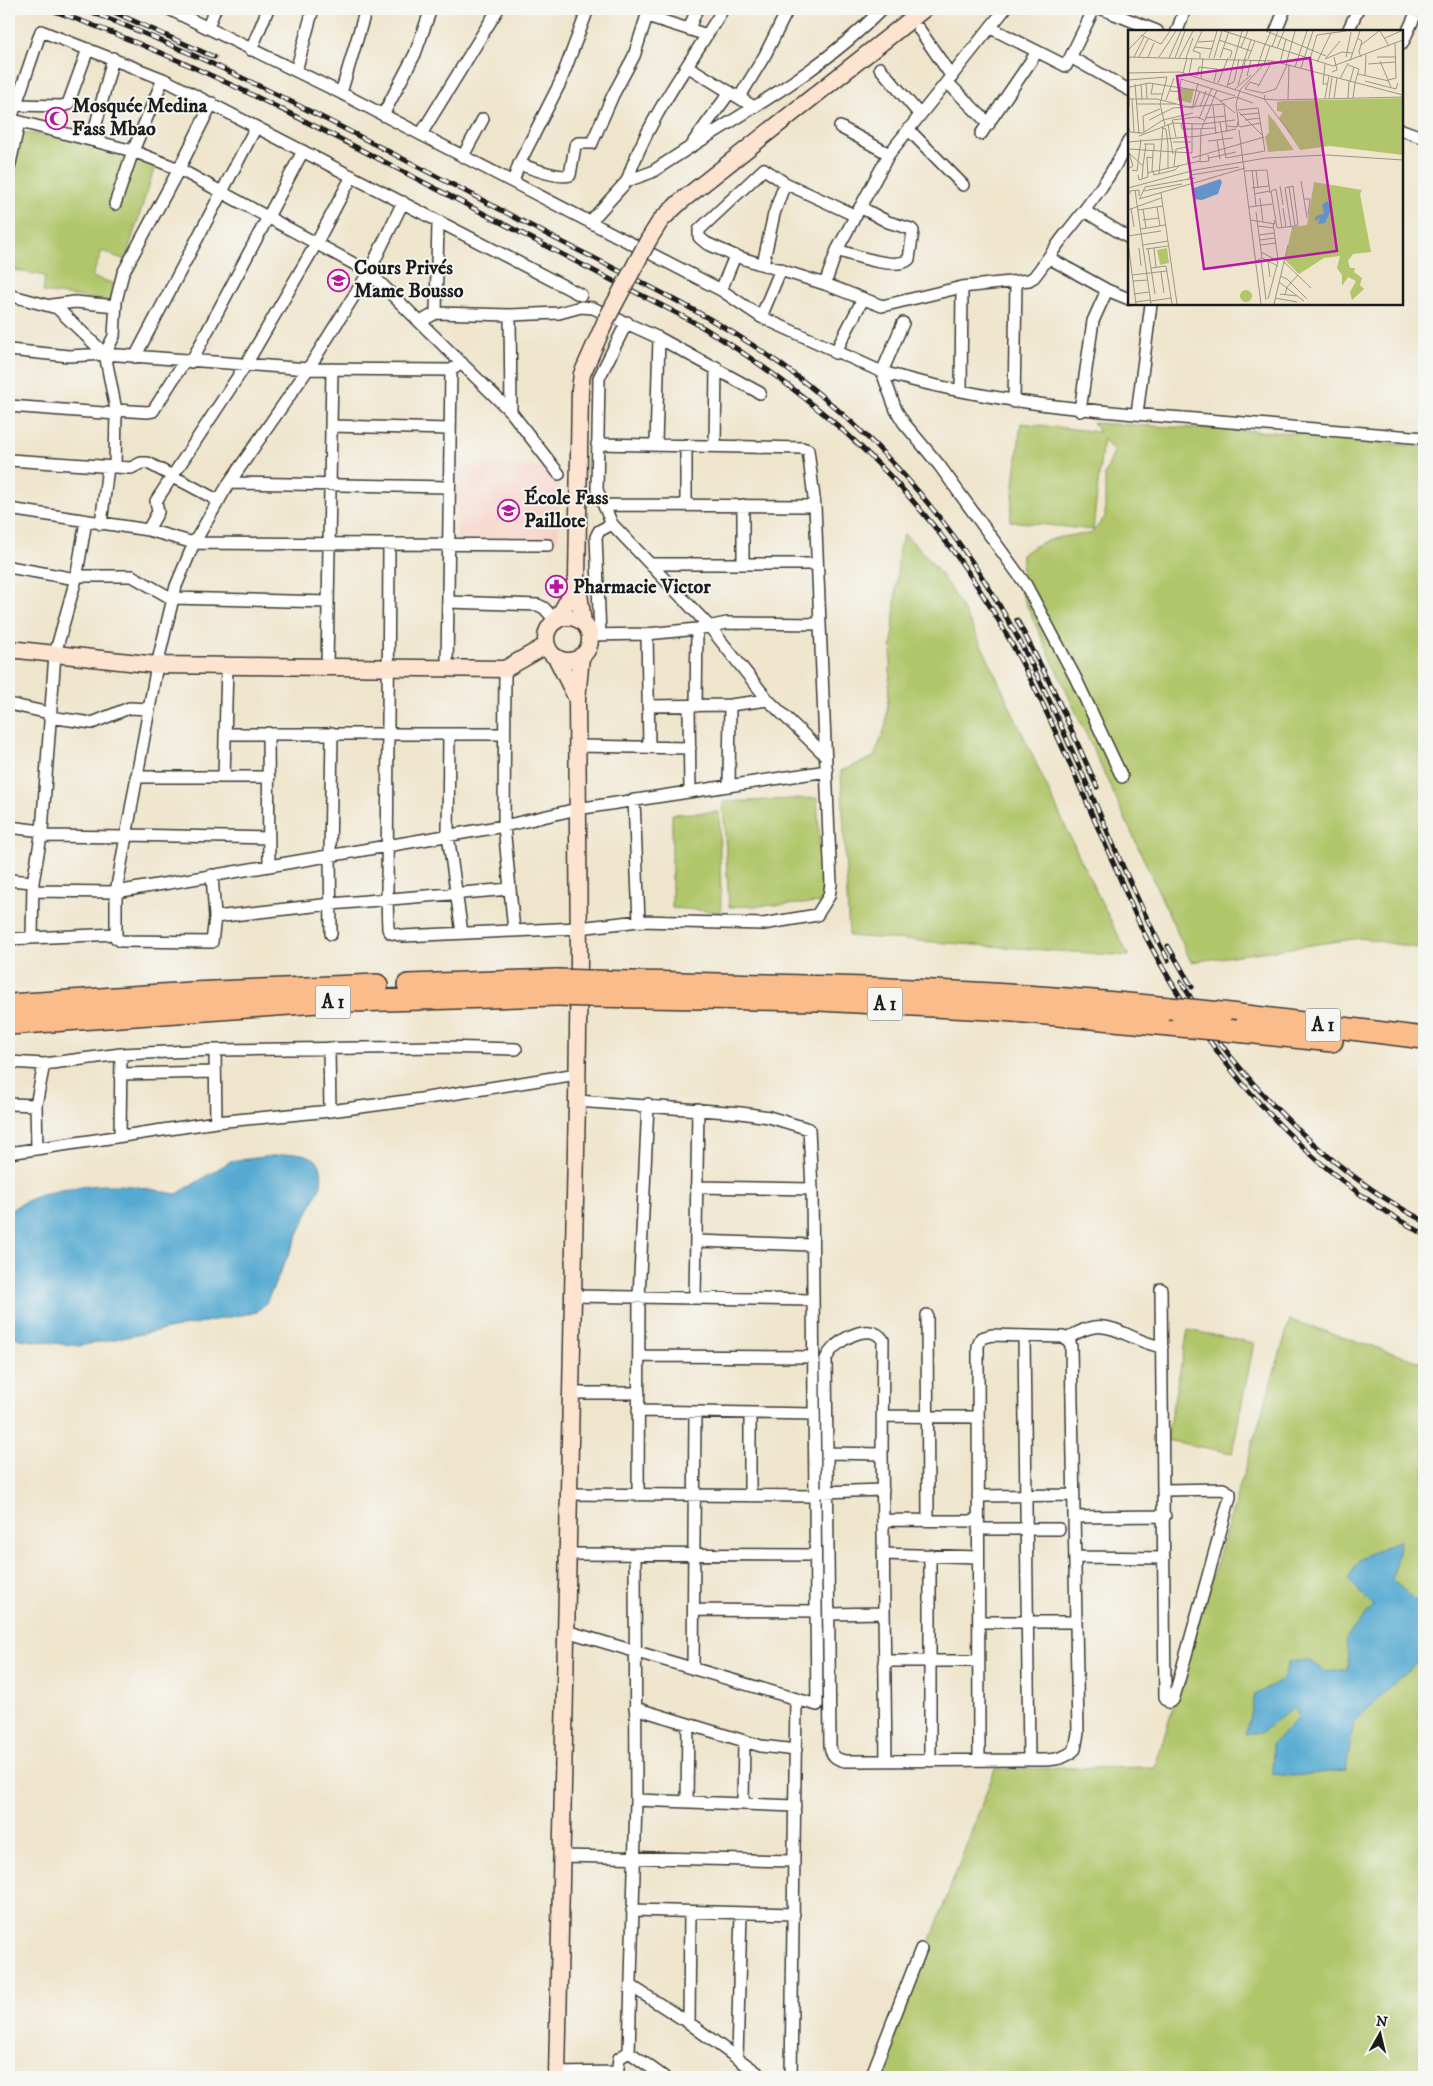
<svg xmlns="http://www.w3.org/2000/svg" width="1433" height="2086" font-family="'IM FELL DW Pica',serif">
<style>
.built{fill:#f7d1c6}
.green{fill:#b1c66a;stroke:#667143}
.water{fill:#56aad2;stroke:#396377}
.lines{fill:none;stroke-linecap:round;stroke-linejoin:round}
.street-casing{stroke:#3c3a36;stroke-width:14}
.secondary-casing{stroke:#3c3a36;stroke-width:19}
.highway-casing{stroke:#3c3a36;stroke-width:24}
.street{stroke:#fff;stroke-width:11}
.secondary{stroke:#fde4d1;stroke-width:16}
.highway{stroke:#fabc8b;stroke-width:21}
.rail-casing{stroke:#1c1c1c;stroke-width:5}
.rail{stroke:#f6f6f2;stroke-width:3;stroke-dasharray:9;stroke-linecap:butt}
.secondary-bridge-casing{stroke:#3c3a36;stroke-width:19;stroke-linecap:butt}
.highway-bridge-casing{stroke:#3c3a36;stroke-width:24;stroke-linecap:butt}
.secondary-bridge{stroke:#fde4d1;stroke-width:16}
.highway-bridge{stroke:#fabc8b;stroke-width:21}
.labels{text-anchor:middle;dominant-baseline:central;stroke-width:4;stroke-linejoin:round;paint-order:stroke}
.shield{fill:#f6f6f2;stroke:#5d5d5c;stroke-width:1}
.shield-label{font-size:19px;font-weight:bold;fill:#1c1c1c}
.poi-label{font-size:20px;font-weight:bold;fill:#1c1c1c;stroke:#f6f6f2;text-anchor:start}
.inset-road{fill:none;stroke:#9b9586;stroke-width:1}
.view{fill:#b5179e;fill-opacity:0.15;stroke:#b5179e;stroke-width:2.5}
.inset-edge{fill:none;stroke:#1c1c1c;stroke-width:2.5}
</style>
<rect width="100%" height="100%" fill="#f6f6f2"/>
<filter id="ink" filterUnits="userSpaceOnUse"><feTurbulence type="fractalNoise" baseFrequency=".02" numOctaves="2"/><feDisplacementMap in="SourceGraphic" scale="10" xChannelSelector="R" yChannelSelector="G"/><feConvolveMatrix kernelMatrix="1 2 1 2 8 2 1 2 1" color-interpolation-filters="sRGB"/></filter>
<filter id="wash" filterUnits="userSpaceOnUse"><feTurbulence type="fractalNoise" baseFrequency=".0096" numOctaves="4" result="noise"/><feDisplacementMap in="SourceGraphic" scale="20" xChannelSelector="R" yChannelSelector="G"/><feGaussianBlur stdDeviation="1.12" result="paint"/><feColorMatrix in="noise" values="0 0 0 0 0 0 0 0 0 0 0 0 0 0 0 0 0 1.4 0 .05"/><feComposite in="paint" operator="in"/></filter>
<g filter="url(#wash)">
<rect width="100%" height="100%" fill="#efe5cc"/>
<path class="built" d="M458,465L548,467L559,482V539H457Z"/>
<path class="green" d="M12,132C63,136 108,145 156,163L125,260L102,251L92,277L113,283L111,301L43,292L45,276L9,269V134Z
M1021,423L1099,432L1093,423L1294,433L1424,447V949L1360,938L1191,962L1021,593L1022,555C1041,538 1067,535 1091,534L1105,517V474L1114,452L1103,438L1093,530L1010,521Z
M904,534C955,576 988,660 1016,720C1053,799 1088,879 1129,956L849,936L841,771L874,757L886,725L899,549Z
M817,798L823,903L729,907L723,802Z
M719,812L721,912L672,908V814Z
M1290,1320L1424,1363V2077H879L995,1769L1155,1767Z
M1188,1330L1254,1343L1232,1453L1166,1440Z"/>
<path class="water" d="M296,1153C318,1156 324,1164 321,1185L266,1303L257,1312L79,1346L19,1339L9,1333V1212C32,1191 85,1184 116,1185C136,1185 157,1191 177,1194L231,1161Z
M1400,1540L1392,1580L1424,1607V1651L1420,1659L1354,1722L1346,1770L1293,1776L1272,1774L1273,1743L1299,1717L1294,1707L1261,1733L1245,1735L1255,1695L1283,1679L1289,1662L1308,1660L1326,1672L1349,1669L1346,1638L1374,1606L1348,1580L1360,1558Z"/>
</g>
<g filter="url(#ink)">
<g class="lines">
<defs>
<path id="street" d="M169,9L341,93L721,290L761,317L882,372L896,410L904,423L939,465L1026,585L1075,677L1122,777
M1102,9L1157,31
M647,16L707,35
M208,27L215,9
M991,28L1066,66L1094,9
M689,29L697,9
M919,29L952,77
M1177,31L1185,9
M1276,31L1285,9
M1348,31L1358,9
M1402,44L1418,9
M251,50L268,9
M1072,58L1129,90
M687,66L754,107
M880,68L920,115
M296,71L313,9
M948,83L989,124
M341,93L366,9
M739,98L765,55L788,9
M16,105L62,106L68,104L88,49
M383,115L415,54L431,9
M9,119L133,151L179,169L369,272L511,412L559,474
M11,119L41,31L163,79L581,295
M840,127L889,154
M908,129L963,185
M1402,130L1424,138
M421,134L498,9
M981,134L1037,52
M92,140L113,58
M694,141L730,92
M463,156L483,119
M519,164C531,168 559,179 570,175L575,146L578,143H592L613,95L634,56L649,9
M9,168L19,122
M627,181C647,119 690,64 723,9
M513,182L519,164L560,83L588,9
M115,204L133,151L163,79
M1086,212L1129,238
M856,216L785,183L764,169L699,230V237L706,243L735,256L825,284L882,306L962,287L1029,280L1034,277C1045,263 1054,249 1064,236C1088,206 1112,176 1129,140
M590,222L627,181L652,172C730,119 816,77 882,9
M837,250C853,255 897,271 909,259L913,231L911,229L888,222L860,207
M1049,258L1107,290L1129,299
M763,264L774,214L785,183
M825,284L837,250L889,154L1005,9
M721,290L735,256
M9,295L57,308L105,354L116,410L115,467
M52,305L75,302L116,306
M436,313L438,222
M510,315L511,412
M761,317L781,269
M420,322L436,313L510,315L559,313L581,307L593,308L659,338L760,393
M627,322L599,378L597,490L612,524L709,626L768,700L826,756
M903,323L882,372C983,401 1079,410 1183,418C1264,425 1344,432 1424,438
M9,350L69,356L105,354L308,369L451,370L462,363
M835,353L863,299
M105,354L114,336L116,301L123,273L179,169L212,103
M135,357L256,127
M191,362L303,151
M961,391L962,287
M1014,402L1016,282
M9,406L117,414
M116,410L147,412L153,411L184,362
M1080,411L1093,321L1107,290
M1137,414L1151,304
M331,426L450,429
M656,444L659,338
M686,445V505
M715,445L716,367
M9,460L131,468L141,463H148L219,501
M229,483L449,487
M604,505L815,506
M9,509L148,530L194,543L548,545
M101,524L108,467
M148,530L158,512L156,501L245,366L316,244L352,176
M389,544L387,899L388,929L391,933L403,936L579,928L639,921L763,924L817,915L829,896L831,884L815,506L808,450L802,448L597,444
M650,564H817
M743,564V505
M9,567L76,579
M77,576H132L171,598L328,602
M448,602L538,605L544,608L556,621
M647,634L649,747
M589,635L647,634L697,629L727,623L820,624
M600,635L596,537L599,531L612,524
M327,667L332,369
M447,668L451,370
M505,669L504,826L514,931
M9,704L49,713
M648,706L730,705L768,700
M689,706L690,791
M696,706L697,629
M49,717L92,723L129,708L149,709
M268,733L269,866
M226,734H504
M449,734L448,835L462,933
M578,746L690,748
M136,777H269
M224,777L227,666
M729,786L730,705
M634,800L639,921
M9,827L42,831
M126,835L269,838
M41,836L126,837
M212,875L215,917L212,942L121,941L116,938V892L157,665L176,586L194,543L229,483L308,369L369,272L403,202
M9,880L33,882
M33,891L116,892L504,826L577,809L827,771
M215,917L331,904L510,889
M331,934L330,855L332,733
M32,937L33,882L42,831L55,654L76,579L86,521
M9,939L116,934
M329,1048L330,1111
M215,1050L216,1122
M9,1062L44,1064L121,1054L215,1050L441,1047L516,1049
M121,1074L215,1072
M9,1104L36,1105
M120,1136L121,1054
M37,1149L36,1105L44,1064
M9,1153L216,1122L330,1111L421,1099L577,1074
M696,1187L812,1189
M696,1241L812,1245
M1161,1289L1165,1697L1169,1702L1173,1700L1177,1687L1230,1497V1493L1223,1489L1164,1490
M573,1296L813,1300
M695,1298L698,1109
M927,1315L928,1520
M1024,1336L1029,1760
M1067,1339C1109,1310 1122,1340 1162,1347
M639,1356L813,1357
M571,1393H639
M638,1411L814,1414
M883,1416L978,1417
M828,1453L882,1454
M822,1492L883,1490
M569,1494L815,1496
M638,1495L639,1297L648,1104
M750,1496V1413
M978,1496L1074,1495
M1074,1517L1165,1516
M883,1520L978,1521
M978,1529H1059
M568,1554L815,1555
M883,1554L978,1557
M1075,1557L1164,1558
M694,1610L815,1611
M830,1614L883,1613
M979,1622H1075
M566,1631L817,1705L812,1189L809,1129L769,1117L741,1113L577,1101
M884,1661H978
M693,1669L695,1412
M635,1708L761,1746L796,1750
M886,1761L882,1454L883,1340C870,1320 833,1341 826,1359L830,1745C831,1755 835,1759 845,1761L1029,1760C1045,1760 1063,1762 1075,1749L1078,1733L1071,1347L1070,1342L1063,1337L992,1335L981,1338L978,1346L979,1760
M930,1761V1555
M636,1800L795,1806
M687,1801L688,1724
M743,1803L744,1741
M561,1856L794,1861
M632,1910L794,1914
M631,1986L689,2023L763,2077
M689,2023L690,1912
M629,2052L636,1800L635,1555
M737,2058L741,1913
M557,2073L617,2072
M617,2077L619,2058L629,2052L664,2077
M791,2077L796,1699
M871,2077L921,1949"/>
<path id="secondary" d="M1417,9L1424,12
M649,239L661,220L680,202L924,9
M546 639a22 22 0 1 1 44 0a22 22 0 1 1-44 0Z
M556,621L568,600L576,581
M583,623L577,578L580,390L582,374L606,320
M9,649L157,665L505,669L547,645
M556,657L577,699
M557,2077L577,1101L579,960L577,699L581,656"/>
<path id="highway" d="M589,981C783,985 976,988 1169,1008
M408,985L557,980
M589,996L819,1000L990,1009L1180,1026
M9,1005L191,993L377,985
M1222,1013L1424,1038
M9,1024L318,1002L557,995
M1236,1031L1332,1041"/>
</defs>
<use href="#street" class="street-casing"/>
<use href="#secondary" class="secondary-casing"/>
<use href="#highway" class="highway-casing"/>
<use href="#street" class="street"/>
<use href="#secondary" class="secondary"/>
<use href="#highway" class="highway"/>
<defs>
<path id="rail" d="M48,9C188,57 317,127 448,195C505,225 562,254 619,284C647,298 676,312 704,328C799,386 887,461 953,551C1022,644 1065,753 1111,858C1123,884 1133,912 1146,937C1210,1060 1301,1168 1424,1234
M83,9C215,59 339,126 465,191C507,213 549,236 592,257C646,285 700,311 751,344C831,396 902,465 958,542C1051,669 1095,822 1168,960
M107,9L214,57
M1017,620L1053,689L1097,787
M1168,946L1192,987
M1181,982C1197,1007 1212,1034 1231,1057C1283,1122 1350,1182 1424,1221"/>
</defs>
<use href="#rail" class="rail-casing"/>
<use href="#rail" class="rail"/>
<defs>
<path id="secondary-bridge" d="M606,320L649,239"/>
<path id="highway-bridge" d="M557,980L589,981
M557,995L589,996
M1169,1008L1222,1013
M1180,1026L1236,1031"/>
</defs>
<use href="#secondary-bridge" class="secondary-bridge-casing"/>
<use href="#highway-bridge" class="highway-bridge-casing"/>
<use href="#secondary-bridge" class="secondary-bridge"/>
<use href="#highway-bridge" class="highway-bridge"/>
</g>
</g>
<defs>
<symbol id="mosque-ring" viewBox="-11 -11 22 22"><circle r="9.5" fill="#f6f6f2" stroke="#b5179e" stroke-width="1.5"/><path d="M3.5-4.9A6 6 0 1 0 3.5 4.9A5 5 0 1 1 3.5-4.9Z" fill="#b5179e"/></symbol>
<symbol id="school-ring" viewBox="-11 -11 22 22"><circle r="9.5" fill="#f6f6f2" stroke="#b5179e" stroke-width="1.5"/><path d="M0-5L7-2L0 1L-7-2ZM-4 1L0 2.5L4 1V4Q0 6-4 4Z" fill="#b5179e"/></symbol>
<symbol id="pharmacy-ring" viewBox="-11 -11 22 22"><circle r="9.5" fill="#f6f6f2" stroke="#b5179e" stroke-width="1.5"/><path d="M-2-6h4v4h4v4h-4v4h-4v-4h-4v-4h4Z" fill="#b5179e"/></symbol>
</defs>
<g fill-rule="evenodd">
<use href="#mosque-ring" x="44" y="106" width="25" height="25"/>
<use href="#school-ring" x="326" y="268" width="25" height="25"/>
<use href="#school-ring" x="496" y="498" width="25" height="25"/>
<use href="#pharmacy-ring" x="544" y="574" width="25" height="25"/>
</g>
<g class="labels">
<g class="shield">
<rect x="315.5" y="985.5" width="35" height="33" rx="4"/>
<rect x="867.5" y="987.5" width="35" height="33" rx="4"/>
<rect x="1305.5" y="1008.5" width="35" height="33" rx="4"/>
</g>
<g class="shield-label">
<text x="333" y="1002">A 1</text>
<text x="885" y="1004">A 1</text>
<text x="1323" y="1025">A 1</text>
</g>
<g class="poi-label">
<text x="72" y="106">Mosquée Medina<tspan x="72" dy="23">Fass Mbao</tspan></text>
<text x="354" y="268">Cours Privés<tspan x="354" dy="23">Mame Bousso</tspan></text>
<text x="524" y="498">École Fass<tspan x="524" dy="23">Paillote</tspan></text>
<text x="573" y="587">Pharmacie Victor</text>
</g>
</g>
<g transform="translate(1128 30)">
<rect width="275" height="275" fill="#efe5cc"/>
<path d="M52,59H66L63,73L49,70ZM275,68V125L202,116L172,120L151,88L155,82L149,81V72L156,71ZM140,84L147,92L166,120L140,122L137,107L141,102ZM186,152L234,160L232,164L243,222L225,224L220,231L222,238H227L226,242L234,248L232,255L236,259L224,270L222,262L228,251L220,247L214,256V245L209,238L212,226L196,228L171,244L157,230L164,197L179,195ZM39,218L41,233L32,235L29,220ZM112 266a6 6 0 1 1 12 0a6 6 0 1 1-12 0Z" fill="#b1c66a"/>
<path d="M92,149L94,152L90,164L74,170L65,169L66,158ZM199,171L204,178L197,193L190,194L192,188L187,191V187L196,183L194,175Z" fill="#56aad2"/>
<path class="inset-road" d="M96,1L205,36L275,10M138,1L198,26M252,1L261,16M13,5L33,14L42,1M229,8L234,11L231,22L233,27M257,8L273,1M91,10L123,21M70,12L86,11M137,15L143,1M233,15L251,1M67,17L84,19M113,17L120,1M144,17L150,1M95,18L104,21L102,28M149,18L156,1M0,20L19,1M0,27L145,31L275,65M6,27L16,7M11,27L20,9M20,27L26,13M31,27L48,1M218,27L223,2M249,27H268M41,28L53,1M47,28L57,1M51,28L65,1M58,28L65,8M72,28V23L65,21L74,1M81,28L89,1M86,28L94,1M92,28L101,1M198,28L212,11M120,29L127,11M182,29L189,5L218,1M197,29L214,22L225,23M222,31L232,1M252,31L263,57M189,32L203,3M152,33L158,9M197,34L195,54H199M240,34L267,32M158,35L167,1M220,35L231,39L227,53M167,37L179,1M129,38L137,14M173,38L185,1M113,40L123,10M204,42L209,40L206,27M0,43L52,42L136,69L163,104M55,43L59,28M61,44L64,28M230,44L261,51M69,46L71,37L89,39L86,52M119,46L123,30M237,46L238,25M73,48L75,28M212,49L220,33M0,50L39,47L32,74L37,95M260,50L268,48L267,13M237,51L268,59L270,53M222,52L226,37M18,53L19,69M90,53L100,28M7,54L11,104M13,54L14,70M25,54L23,64H34M99,55L106,52L111,29M110,55L118,29M131,55L122,52L117,59L135,63L148,59L159,35M2,57L21,53L67,60L87,67L107,83M52,57L53,49L107,66M99,57L114,1M130,57L144,31M107,59L123,45M42,61L52,62L53,57M137,65L136,69L148,70L275,67M197,68L201,46M201,68L204,47M206,68L209,48M220,68L221,51M225,68L227,53M0,69H29L64,78M4,69L6,102M38,70L46,48M160,70L161,35M92,71L108,67L125,73M8,74H48M96,75L99,102M85,76L88,104M1,77V55M72,77L78,61M66,78L72,61M64,79L70,53M111,82L135,106M112,85L131,83M77,88L97,86M71,89L84,58M21,90L45,78L97,74M117,90L132,88M92,92L98,128L137,121L130,78L110,80M53,93L54,99H64M40,94L45,124M0,95L2,102L15,103L35,90L65,83M98,96L109,97L110,92M111,97L108,74L112,60L136,34L142,16M112,97L133,93M34,98L38,99L40,115V138M64,99L87,98M111,100L133,274M16,102L15,86L32,79M11,106L45,93L44,90L69,87L76,90M48,107L45,93L74,94L107,90M89,110L92,129M80,111L105,108M0,112L72,106L108,99M45,112H63M16,114H26V121M0,119L64,123M0,122L15,136L14,149M64,123V94M80,125L81,131L72,132L73,100L89,60M64,128L136,107M81,128L108,122M15,136L18,114M46,136L48,119L59,117L60,134M0,139L5,136L1,123M4,140L9,141L13,109M124,140L128,176M128,140L130,158M25,141L26,145L47,140L51,136M117,141L139,140L142,163M24,142L25,121M19,143L72,131M31,144L35,96M10,145L11,150L20,147L19,127L25,128M60,149L63,145L111,137M173,151L179,188M152,156L155,175M161,157L167,196M0,158L67,140L138,128L199,125L275,130M124,158L141,156M7,160L23,274M15,161L54,154M33,163L49,274M2,164V161L11,160V166M126,164L142,161M12,168L17,157L67,148M132,168L135,192M11,169L117,138M176,169H182L180,185M29,177L32,196M121,177L144,174M3,178L6,197M155,178L158,197M15,179L18,198M0,180L33,168M10,180L35,176M128,182L134,228M15,190L31,188M123,190L147,194L146,190M145,193L150,230M130,196L146,198M154,198L148,159L143,161L149,198H150L167,196L170,195L165,156L157,158L163,197M13,199L37,195M131,205L146,203M0,206L33,201M132,210L147,208M0,212L8,274M15,215L40,211M133,215L148,213M11,218L13,236M26,218L28,237M18,219L40,216M20,219L27,264M133,222L150,231L140,269M133,230L138,270M128,231L134,228L150,236M140,231L142,247M156,232L183,258M38,236L44,274M23,238L38,236M33,242L36,263M4,245L39,241M152,246L159,249L179,269M5,251L20,250M151,252L176,271M6,264L21,262M152,264L169,266M157,265L159,257L170,245M147,268L169,272M23,271L43,268M7,272L22,270M146,274L160,215"/>
<path class="view" d="M182,28L209,221L76,239L49,46Z"/>
<rect width="275" height="275" class="inset-edge"/>
</g>
<rect width="1433" height="2086" fill="none" stroke="#f6f6f2" stroke-width="30"/>
<g transform="translate(1380 2034) rotate(8)" stroke="#f6f6f2" stroke-width="4" paint-order="stroke">
<path d="M0-4L9 19L0 12L-9 19Z" fill="#1c1c1c"/>
<text y="-8" font-size="14" font-weight="bold" text-anchor="middle" fill="#1c1c1c">N</text>
</g>
</svg>
